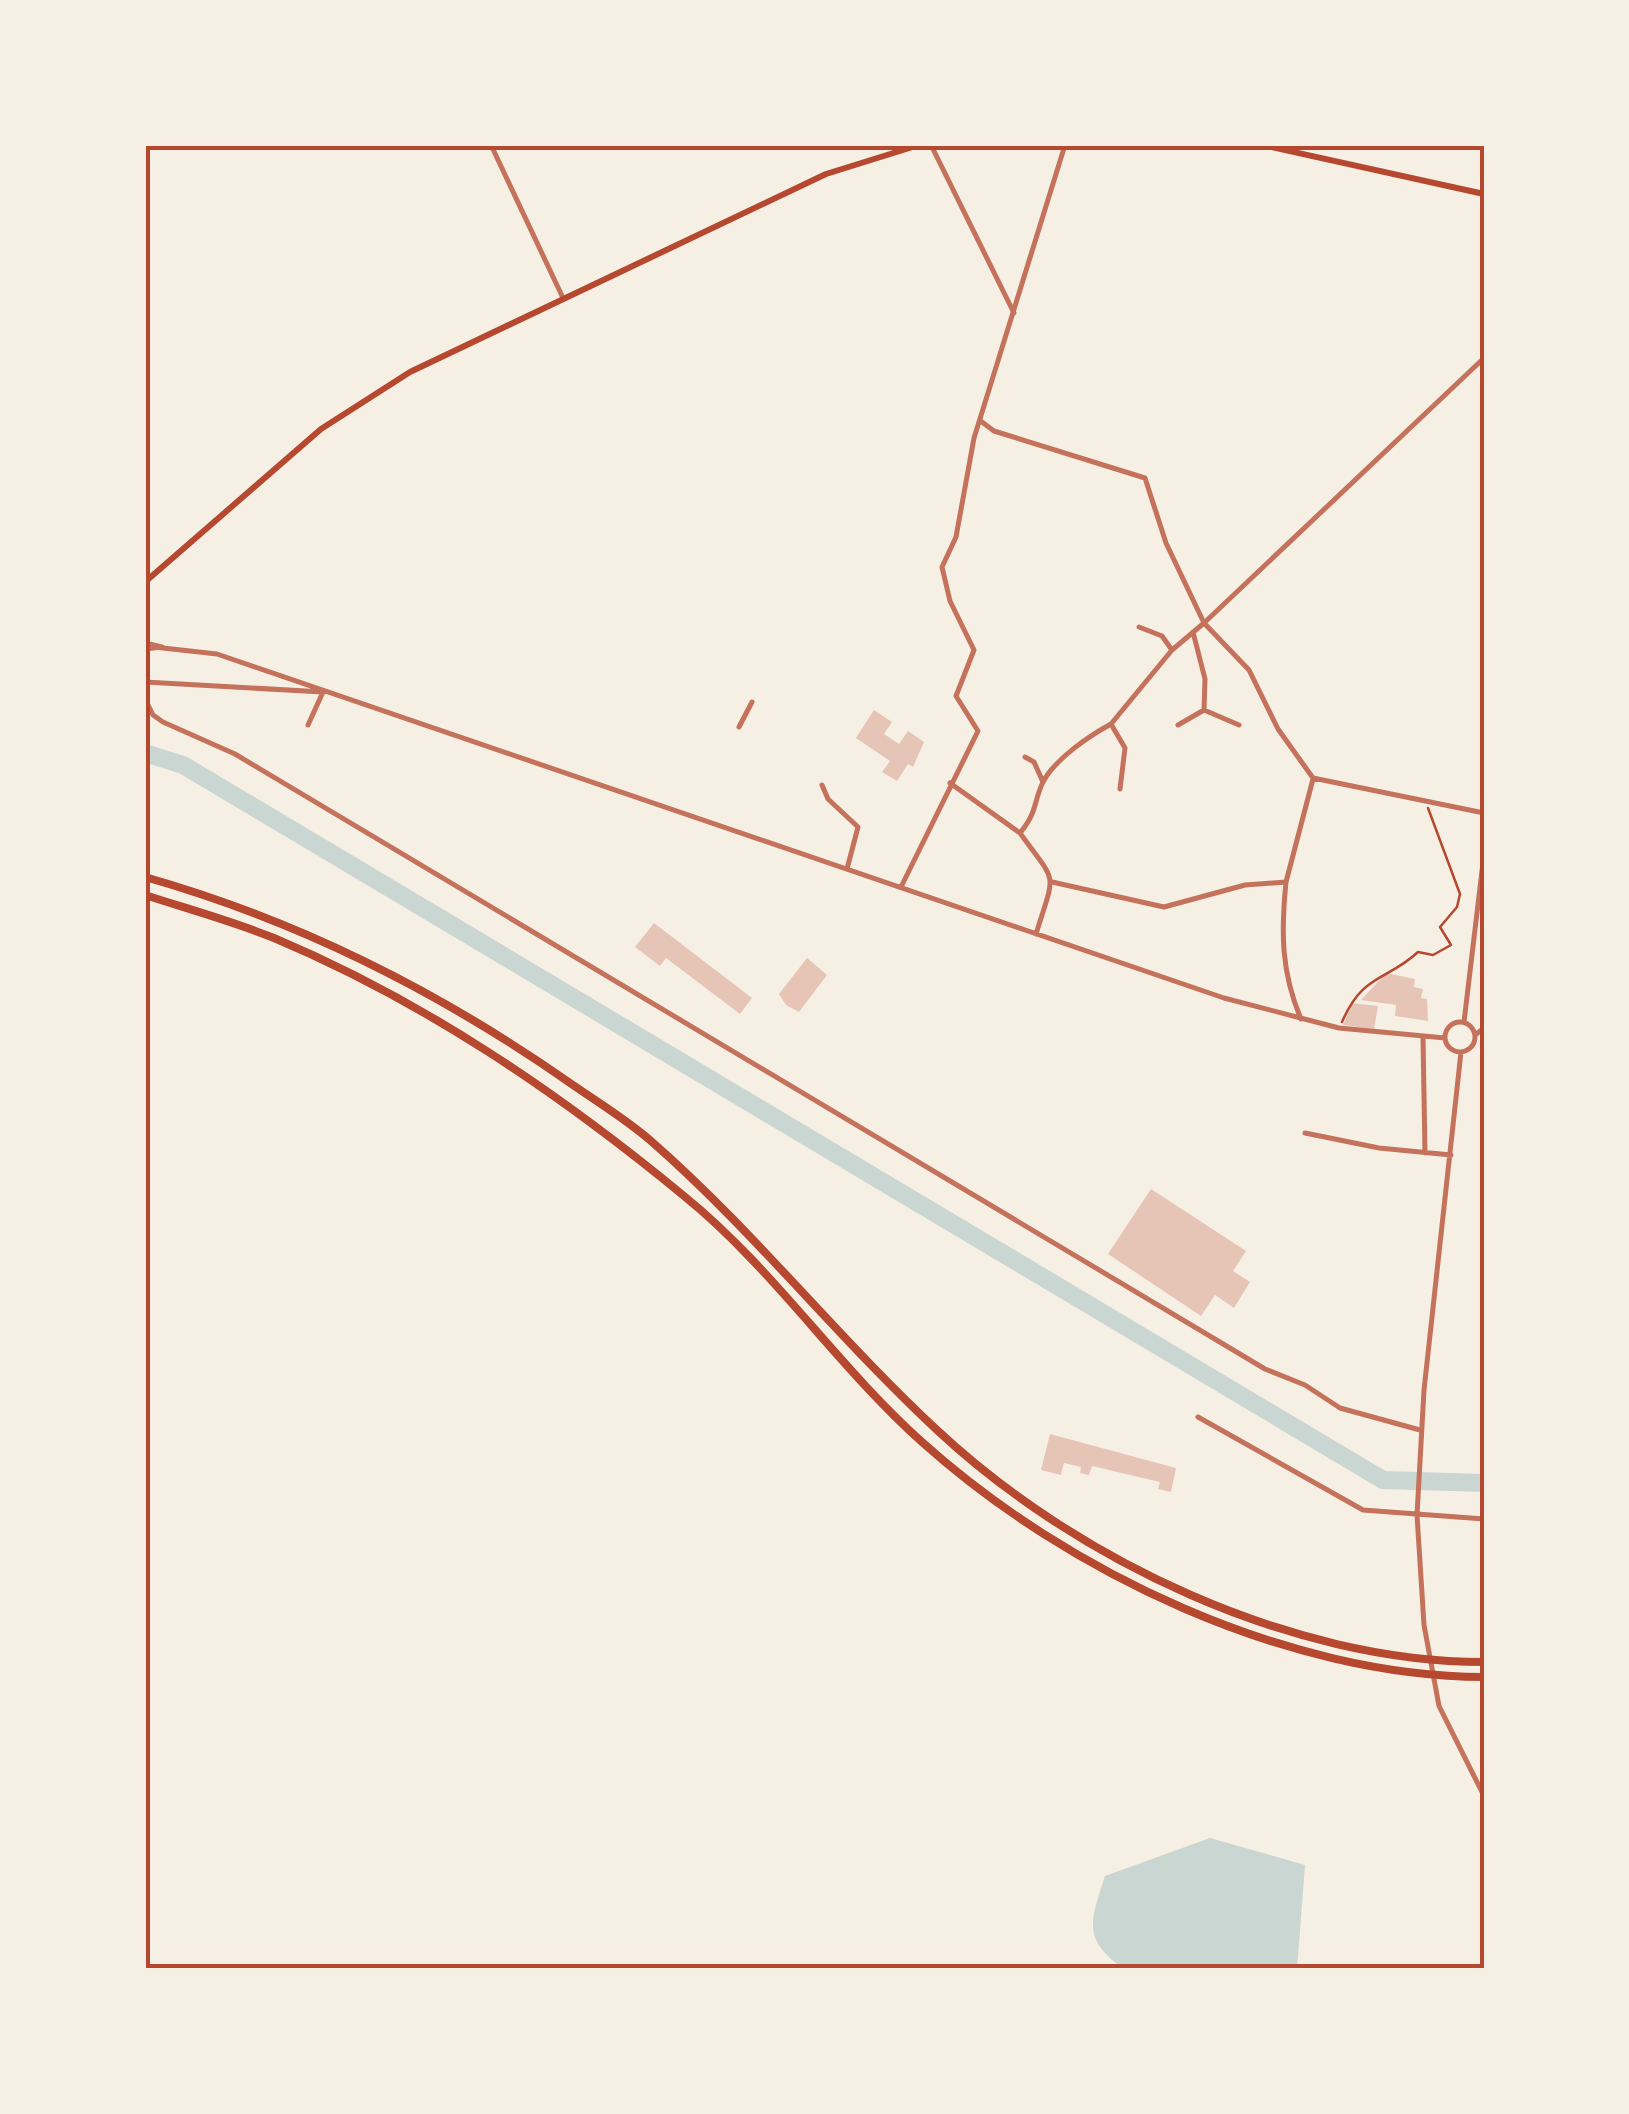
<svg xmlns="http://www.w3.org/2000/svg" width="1629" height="2114" font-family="'Titillium Web',sans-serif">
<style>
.water{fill:#c9d6d2}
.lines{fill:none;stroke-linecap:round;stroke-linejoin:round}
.river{stroke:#c9d6d2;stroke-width:18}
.building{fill:#e6c5b7}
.path{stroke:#b5482f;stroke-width:2.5}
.minor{stroke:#c5725c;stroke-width:5}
.tertiary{stroke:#c5725c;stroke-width:5}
.secondary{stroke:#b5482f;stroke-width:6}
.motorway{stroke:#b5482f;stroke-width:8}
.neatline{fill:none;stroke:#b5482f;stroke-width:4}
</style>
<rect width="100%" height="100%" fill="#f6efe4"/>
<path class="water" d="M1210,1838L1305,1865L1297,1969H1124C1081,1939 1091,1920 1105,1876Z"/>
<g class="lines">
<path class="river" d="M145,753L183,765L1383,1480L1484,1483"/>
</g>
<path class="building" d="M874,710L892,722L884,734L899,744L908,731L924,742L913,767L908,764L897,781L882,772L890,761L856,738Z
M654,923L752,998L740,1014L666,958L660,966L635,947Z
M807,958L827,975L799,1012L786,1005L779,994Z
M1386,973L1415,979L1414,987L1423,989L1421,998L1427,999L1428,1021L1395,1016L1396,1005L1361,1000Z
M1352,1003L1378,1006L1374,1029L1343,1025Z
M1151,1189L1246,1251L1233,1271L1250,1282L1234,1308L1215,1295L1201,1316L1108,1254Z
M1050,1434L1176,1468L1171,1492L1158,1489L1160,1482L1092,1466L1089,1475L1080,1473L1081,1467L1064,1463L1061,1475L1041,1470Z"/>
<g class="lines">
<path class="path" d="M1342,1022C1363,973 1387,981 1418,952L1433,955L1451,945L1440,927L1457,907L1460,894L1428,808"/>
<path class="minor" d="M491,145L563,298
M1484,358L1204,623L1249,670L1278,729L1313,778L1484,813
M982,422L994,431L1145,478L1166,543L1204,623L1172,650L1111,724L1125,748L1120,789
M145,505L146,500
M1139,627L1162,636L1172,650
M145,646L217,654L1224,998L1339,1028L1445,1038
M145,682L323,692L308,725
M145,699L153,715L163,722L235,754L1265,1369L1305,1385L1340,1408L1420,1430
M1204,710L1239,725
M1178,725L1204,710L1205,679L1193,632
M739,727L752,702
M1025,757L1034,762L1043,782
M950,783L1020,833
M822,785L828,799L858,827L847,869
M1052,882L1164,907L1245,885L1286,882C1281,932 1281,972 1301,1019
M1286,882L1313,779
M901,887L978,731L956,696L974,650L950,601L942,567L956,537L974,438L1065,145
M1036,934C1056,869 1058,886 1020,833C1038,811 1033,803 1043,782C1055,759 1089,736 1111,724
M1445 1037a15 15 0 1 1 30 0a15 15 0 1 1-30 0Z
M1464,1022L1484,854
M1475,1035L1484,1028
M1423,1038L1425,1153
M1461,1052L1424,1390L1417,1515L1424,1625L1439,1706L1484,1796
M1305,1133L1379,1148L1451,1155
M1198,1417L1363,1510L1484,1519"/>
<path class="tertiary" d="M931,145L1014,313
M145,643L162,647L145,649"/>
<path class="secondary" d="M1262,145L1484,194
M145,582L321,429L410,372L826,174L919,145"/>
<path class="motorway" d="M145,877C300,921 442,993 573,1085C599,1103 627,1120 651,1141C753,1230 838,1338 937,1430C1076,1560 1291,1662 1484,1662
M145,895C188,909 232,921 274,938C424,1001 559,1093 684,1196C773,1268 837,1366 922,1442C1068,1573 1286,1676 1484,1677"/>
</g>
<rect width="1629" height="2114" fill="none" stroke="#f6efe4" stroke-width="295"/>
<rect x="148" y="148" width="1334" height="1818" class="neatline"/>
</svg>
